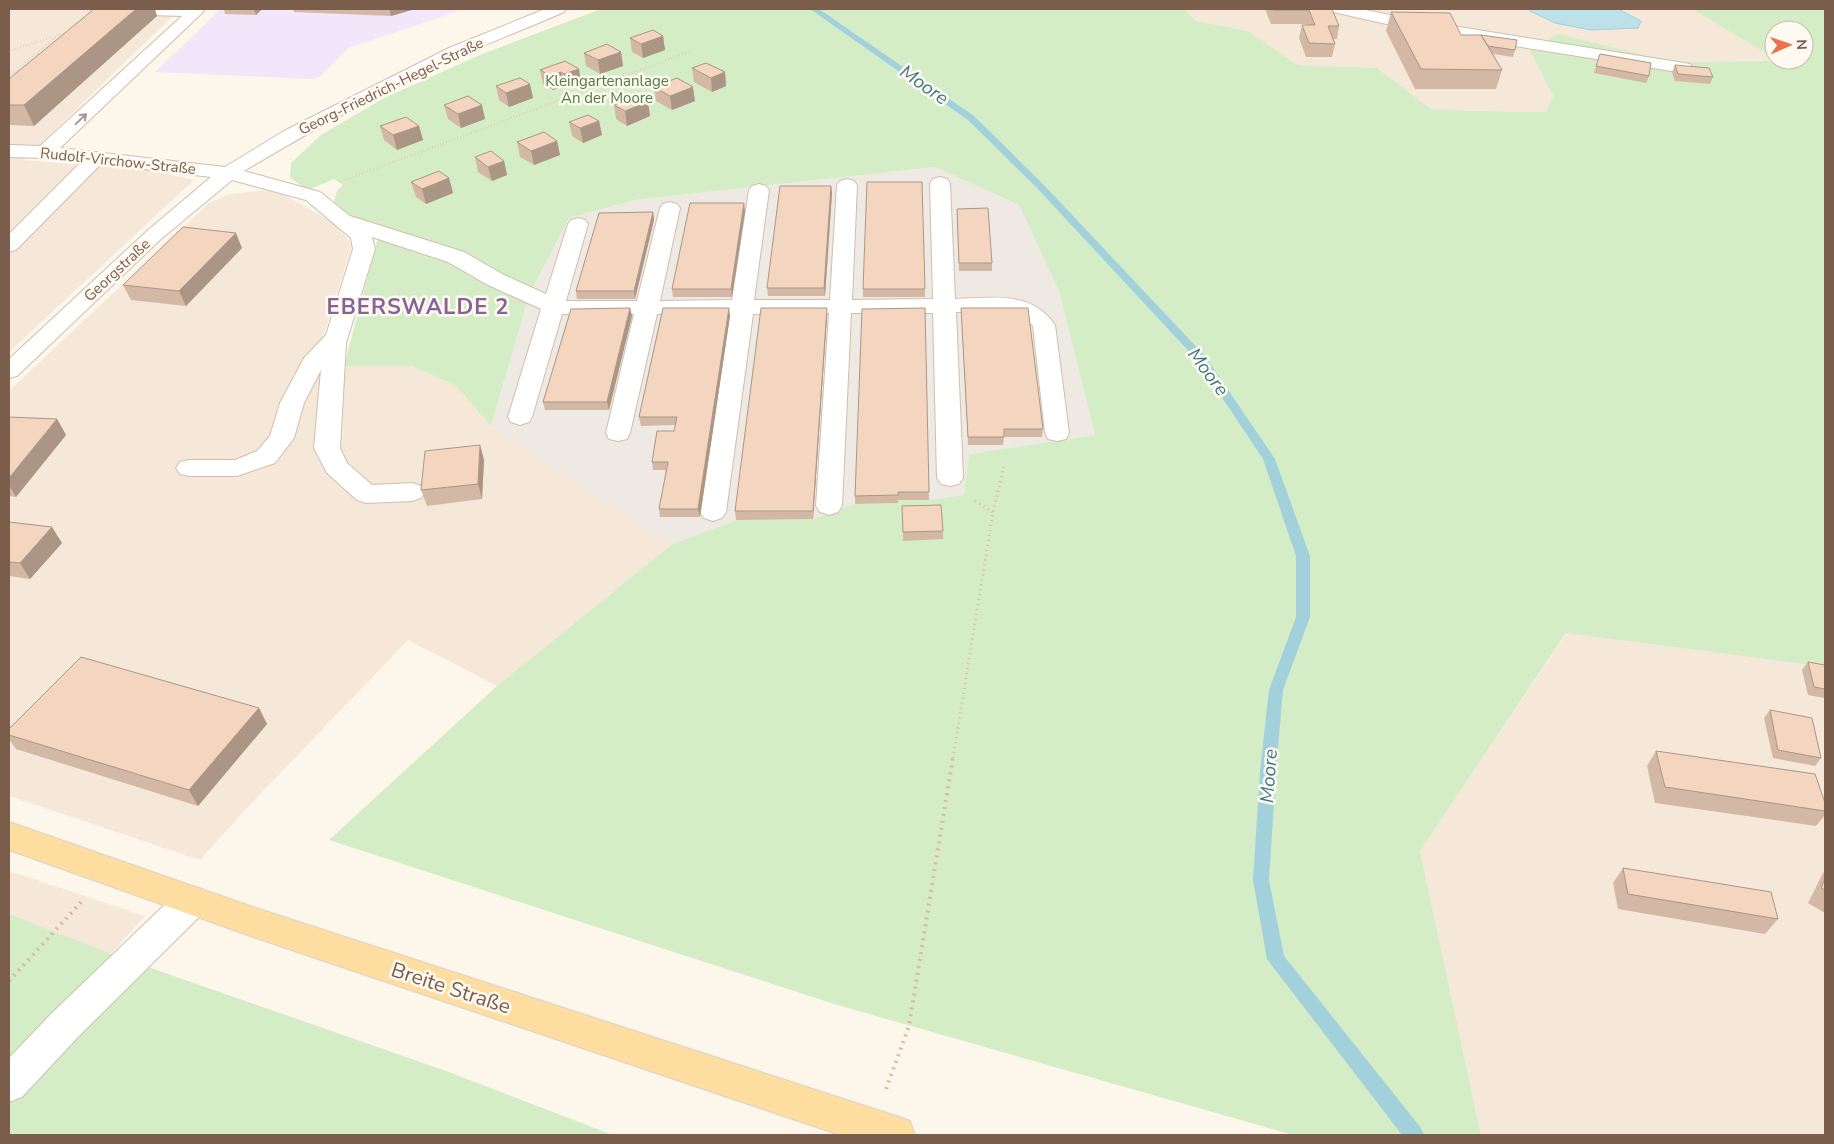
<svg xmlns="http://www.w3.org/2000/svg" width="1834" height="1144" font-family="'Nunito Sans',sans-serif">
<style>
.residential{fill:#f6e8d8}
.industrial{fill:#efe9e3}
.education{fill:#f3e6fa}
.green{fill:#d5edc7}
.water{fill:#bce1e9;stroke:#a2d1db}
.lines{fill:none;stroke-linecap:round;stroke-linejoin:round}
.stream{fill:#a2d1db;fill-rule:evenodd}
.minor-casing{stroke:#d1beae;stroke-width:2}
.major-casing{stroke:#dad2cd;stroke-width:2}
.path-far2{stroke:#dab9a2;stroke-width:2;stroke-dasharray:0.5 2.5;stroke-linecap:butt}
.path-far1{stroke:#dab9a2;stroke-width:3;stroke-dasharray:1 4;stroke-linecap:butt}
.path{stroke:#dab9a2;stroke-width:4;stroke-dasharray:2 5;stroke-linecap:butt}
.minor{fill:#fff;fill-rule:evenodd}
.major{fill:#fedda1;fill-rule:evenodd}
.wall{fill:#d2b8a5}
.shaded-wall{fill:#ab9686}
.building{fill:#f4d6c0;stroke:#ab9686}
.oneway{stroke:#a9968a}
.labels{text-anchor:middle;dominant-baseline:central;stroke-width:5;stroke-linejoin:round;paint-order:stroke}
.far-park-label{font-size:15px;fill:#4f7a3f;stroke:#fffaf1}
.far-street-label{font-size:15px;fill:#7a5d4b;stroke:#fffaf1}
.water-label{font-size:19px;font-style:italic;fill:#407a87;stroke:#fffaf1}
.near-street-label{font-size:21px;fill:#7a5d4b;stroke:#fffaf1}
.district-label{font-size:22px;font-weight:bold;letter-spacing:1px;fill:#866396;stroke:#fffaf1}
</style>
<rect width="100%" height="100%" fill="#fdf6ea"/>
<path class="residential" d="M9,9H180L24,160L149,170L194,180L9,352Z
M1185,9H1692L1774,58V60H1778L1686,62L1644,55L1530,51L1553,96L1546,112L1481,111L1431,109L1377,68L1298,65L1248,31L1196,21Z
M270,190L283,194L334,223L352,245L322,340L297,370L344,366H411L455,385L491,426L671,545L497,686L408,640L242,813L200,860L9,796V391L209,203L229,194Z
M1567,633L1825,667V1135H1481L1420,851Z
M9,871L145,916L111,954L9,1057Z"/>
<path class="industrial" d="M935,167L1019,205L1059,291L1095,435L969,454L964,495L929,500H898V503L855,504L813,519L736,520L671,545L491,426L529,295L569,218L635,200Z"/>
<path class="education" d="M221,9H464L348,48L320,76L312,79L155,72Z"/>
<path class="green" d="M601,9H1185L1196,21L1248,31L1298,65L1377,68L1431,109L1481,111L1546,112L1553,96L1530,51L1558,34L1644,55L1686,62L1804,60V30H1774V58L1692,9H1825V667L1566,633L1420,851L1481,1135H1293L834,1004L329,840L497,686L671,545L736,520L813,519L855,504L897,503L898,500H929L964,495L969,454L1095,435L1059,291L1019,205L935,167L635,200L569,218L529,295L491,426L455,385L411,366H344L379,234L342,213L334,202L337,191L343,185L334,179L308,190L290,178L291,163L321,135L384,98L480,55Z
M9,914L111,954L446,1071L613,1135H9Z"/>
<path class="water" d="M1530,9H1618L1641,21L1638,28L1591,30L1555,23L1530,11Z"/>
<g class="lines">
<path class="stream" d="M810,9H819L974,116L1042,183L1205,356L1275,459L1310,556V617L1283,690L1276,771L1269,880L1284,956L1421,1128L1424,1135H1402L1267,959L1253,880L1260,771L1269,690L1296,617V556L1263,459L1197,360L1036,187L968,120Z"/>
<defs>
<path id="minor" d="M112,9H203L204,11L60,148L225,167L284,131L449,48L545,9H566L564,12C530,27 496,40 462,55C387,89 314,129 244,171L320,192L350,216L464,252L504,275L546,294L568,224L571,220L578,218L585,220L588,224L566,301H637L660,208L663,204L670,202L677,204L680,208L660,301L732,300L749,190L752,186L759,184L766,186L769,190L754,300H830L837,185L840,181L847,179L854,181L857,185L852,300L933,299L930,183L933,179L940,177L947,179L950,183L955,299C992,298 1031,290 1055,325L1069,433L1066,439L1057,441L1048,439L1045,433L1033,326C1012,304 983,312 956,312L963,478L959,484L950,486L941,484L937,478L933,313H851L842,506L838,512L829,515L820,512L816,506L829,313L753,314L726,512L722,518L713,521L704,518L700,512L730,314H657L630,433L627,439L618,441L609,439L606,433L634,314H562L532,417L529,422L520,425L511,422L508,417L541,309L488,285L448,262L372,237L375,249L346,343L340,448L347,463L372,485L412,483L421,486L425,492L421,498L412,501L366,503L357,500L327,473L314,448L321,370L304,403L294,438L275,463L237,476H189L180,474L176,468L180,462L189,460H235L257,451L270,436L280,403L304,358L326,335L353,249L351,238L306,200L232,180L161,239L17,376L9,378V359L147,231L211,177L101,164L16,250L9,252V234L81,162L45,158L9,157V145L40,146L182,16L120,14L114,12Z
M1331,9H1361L1409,19L1684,63L1690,64L1693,68L1690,72L1684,73L1409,29L1333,12Z
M192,886L204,890L209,901L204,912L77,1038L22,1097L9,1102V1058L51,1014L180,890Z"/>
<path id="major" d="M9,822L259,909L896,1116L910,1121L915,1135H840L259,939L9,850Z"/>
</defs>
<use href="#minor" class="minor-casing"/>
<use href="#major" class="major-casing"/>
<path class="path-far2" d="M9,51L68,32
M9,76L56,37
M345,180L691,51"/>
<path class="path-far1" d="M975,501L993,512
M953,758L993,512L1004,467"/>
<path class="path" d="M9,981L83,900
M886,1089L909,1026L953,757"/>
<use href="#minor" class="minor"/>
<use href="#major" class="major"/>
</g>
<path class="wall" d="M224,9H262L256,15L225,14Z
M293,9H415L391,16L294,12Z
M1265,9H1332L1339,26L1337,39H1334L1335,44L1332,57H1306L1299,38L1302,25H1307L1306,24H1271Z
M1391,12L1461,35L1515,50L1513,57L1493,54L1502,70L1496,89H1415L1386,31Z
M157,16L34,126L9,125V79Z
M663,36L665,50L643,58L632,52L630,38Z
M621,52L623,66L600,74L586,66L584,53Z
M1600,54L1649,76L1646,83L1594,73Z
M565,61L581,83L567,88L564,86L553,90L543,84L540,70Z
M706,63L725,72L726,86L712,92L694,82L692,68Z
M1675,65L1713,77L1710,84L1675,81L1672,72Z
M496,86L533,98L509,107L499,100Z
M654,87L695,101L672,110L656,101Z
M648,102L650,116L627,126L616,119L614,105Z
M444,105L485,119L461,128L448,119Z
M599,121L602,135L583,143L572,136L569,122Z
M380,126H419L423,140L397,150L384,140Z
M557,141L560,155L534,165L520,157L517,142Z
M475,157L504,161L507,175L492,181L478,172Z
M449,178L453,193L426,204L416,197L411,182Z
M922,182L925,297H863V289Z
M831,186L832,193L825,296H768L767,288Z
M957,209L992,263V271H959Z
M745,211L732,297H673L672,289Z
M653,212L654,220L635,299H577L576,291Z
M242,248L186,306L131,300L123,285Z
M630,308L632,316L609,410H545L543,402Z
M827,308V316L813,519L736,520L735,511Z
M925,308L929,500H898V503L855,504V496Z
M961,308L1043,429L1042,437H1004L1003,445H968Z
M730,316L700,517H660L659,509L666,470H653L652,462L674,431L675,425L641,426L639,417Z
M9,417L57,419L66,435L16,497L9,496Z
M480,445L484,460L482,499L427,506L421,490Z
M902,506L943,531V539L903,541Z
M9,522L62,543L30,579L9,576Z
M1808,662L1825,665V698L1808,695L1802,670Z
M259,708L267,724L198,806L16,749L9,739V729Z
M1770,710L1821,758L1815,766L1773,758L1764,718Z
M1656,751L1825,811V815L1816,826L1655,803L1647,766Z
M1623,868L1778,919L1765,934L1618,909L1613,883Z
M1825,869V913L1808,903Z"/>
<path class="shaded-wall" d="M136,9H155L157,16L34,126L24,105Z
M254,9H262L256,15Z
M389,9H415L391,16Z
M663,36L665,50L643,58L641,44Z
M621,52L623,66L600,74L598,60Z
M579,69L581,83L567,88L564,74Z
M561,72L564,86L553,90L551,76Z
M725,72L726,86L712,92L711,78Z
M530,84L533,98L509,107L506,93Z
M693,87L695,101L672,110L670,96Z
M648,102L650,116L627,126L625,111Z
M482,105L485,119L461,128L458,114Z
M599,121L602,135L583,143L580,128Z
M419,126L423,140L397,150L393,135Z
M557,141L560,155L534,165L531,151Z
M504,161L507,175L492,181L488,167Z
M449,178L453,193L426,204L422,189Z
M831,186L832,193L825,296L824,288Z
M744,203L745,211L732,297L731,289Z
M653,212L654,220L635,299L634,291Z
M236,233L242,248L186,306L179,291Z
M630,308L632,316L609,410L607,402Z
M729,308L730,316L700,517L698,509Z
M827,308V316L813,519V511Z
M57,419L66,435L16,497L9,485V478Z
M480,445L484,460L482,499L478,484Z
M52,527L62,543L30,579L20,563Z
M259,708L267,724L198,806L189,790Z"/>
<path class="building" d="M94,9H136L24,105H9V79Z
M1273,9H1332L1339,26H1328L1335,44L1309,43L1302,25H1315L1309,10H1273Z
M1391,12L1450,13L1461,35H1481L1502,70L1421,69Z
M653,30L663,36L641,44L630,38Z
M1481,35L1517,40L1515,50L1488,46Z
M607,44L621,52L598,60L584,53Z
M1600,54L1651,63L1649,76L1596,66Z
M565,61L579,69L564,74L561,72L551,76L540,70Z
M706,63L725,72L711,78L692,68Z
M1675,65L1709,68L1713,77L1678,74Z
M520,78L530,84L506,93L496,86Z
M677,78L693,87L670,96L654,87Z
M468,96L482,105L458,114L444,105Z
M637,96L648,102L625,111L614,105Z
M588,115L599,121L580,128L569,122Z
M406,117L419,126L393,135L380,126Z
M544,132L557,141L531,151L517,142Z
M491,151L504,161L488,167L475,157Z
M439,171L449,178L422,189L411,182Z
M867,182H922L925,289H863Z
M780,186H831L824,288H767Z
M690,203H744L731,289H672Z
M988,208L992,263H959L957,209Z
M653,212L634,291H576L599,213Z
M183,227L236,233L179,291L123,285Z
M630,308L607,402H543L571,309Z
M663,308H729L698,509H659L668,462H652L657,431H674L677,417H639Z
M761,308H827L813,511H735Z
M925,308L929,492H898V495L855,496L862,309Z
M961,308H1028L1043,429H1004V437H968Z
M9,417L57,419L9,478Z
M480,445L478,484L421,490L425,451Z
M941,505L943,531L903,532L902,506Z
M9,522L52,527L20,563L9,562Z
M81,657L259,708L189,790L9,735V729Z
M1808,662L1825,665V689L1814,687Z
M1770,710L1812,718L1821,758L1778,750Z
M1656,751L1815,774L1825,803V811L1665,787Z
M1623,868L1771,892L1778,919L1628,894Z
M1825,879V890L1821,888Z"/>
<defs><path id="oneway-shaft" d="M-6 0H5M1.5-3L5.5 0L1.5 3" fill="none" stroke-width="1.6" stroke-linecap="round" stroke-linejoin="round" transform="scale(1.25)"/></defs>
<use class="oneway" href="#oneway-shaft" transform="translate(81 119) rotate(-43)"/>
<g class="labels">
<g class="far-park-label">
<text x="607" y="81">Kleingartenanlage<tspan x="607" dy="17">An der Moore</tspan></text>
</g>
<g class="far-street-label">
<text transform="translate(391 86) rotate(-26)">Georg-Friedrich-Hegel-Straße</text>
<text transform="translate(118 161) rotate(6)">Rudolf-Virchow-Straße</text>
<text transform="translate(117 270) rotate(-43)">Georgstraße</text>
</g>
<g class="water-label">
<text transform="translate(924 85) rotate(35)">Moore</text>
<text transform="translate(1208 372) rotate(53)">Moore</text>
<text transform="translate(1269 776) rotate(-86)">Moore</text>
</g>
<g class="near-street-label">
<text transform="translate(451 988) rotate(18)">Breite Straße</text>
</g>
<g class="district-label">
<text x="418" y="307">EBERSWALDE 2</text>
</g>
</g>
<rect width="1834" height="1144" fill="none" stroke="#7a5d4b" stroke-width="20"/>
<g transform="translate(1789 45) rotate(88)"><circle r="24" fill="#fffaf1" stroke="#cabbaf"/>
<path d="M0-4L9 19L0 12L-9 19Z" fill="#eb724b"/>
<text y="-8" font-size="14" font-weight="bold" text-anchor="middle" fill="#7a5d4b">N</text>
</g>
</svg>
